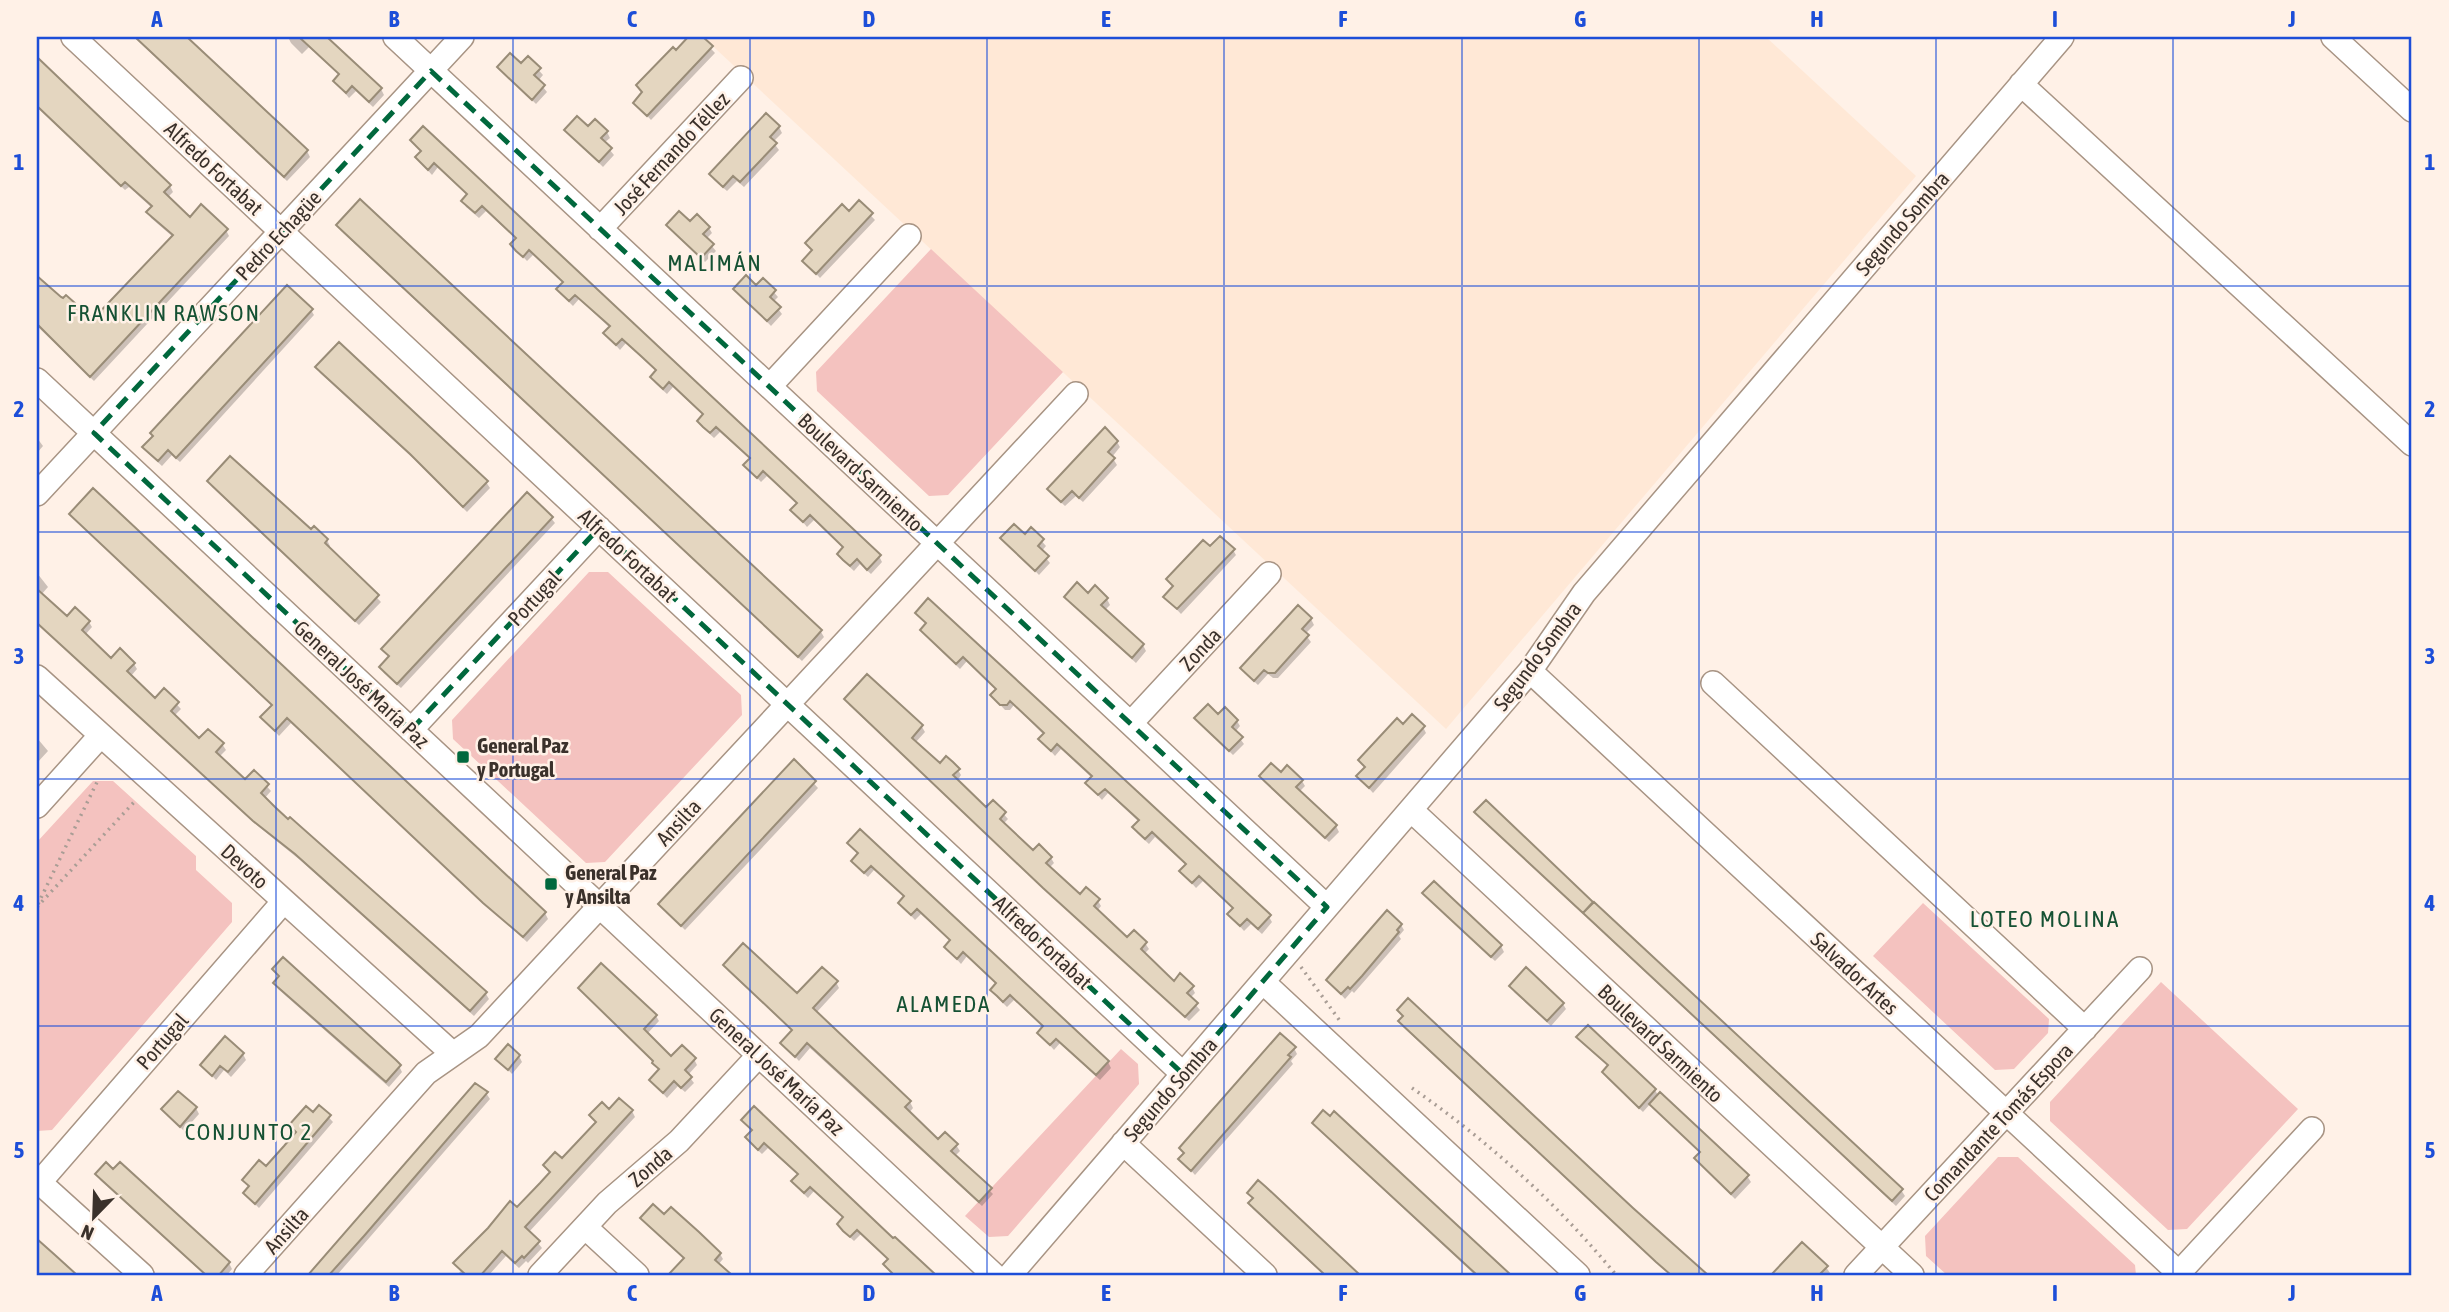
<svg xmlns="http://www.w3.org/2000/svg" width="2449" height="1312" font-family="'Asap Condensed',sans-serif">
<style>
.built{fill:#ffe8d6}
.green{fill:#f4c2bf}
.shadow{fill:#0003}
.building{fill:#e4d6c0;stroke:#998c77;stroke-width:2}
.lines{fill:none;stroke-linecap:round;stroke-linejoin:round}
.minor-casing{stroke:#a89484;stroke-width:26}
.path{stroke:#a99d95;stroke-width:3.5;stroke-dasharray:2 5;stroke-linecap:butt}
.minor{stroke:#fff;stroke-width:23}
.marked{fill:none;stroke:#01683d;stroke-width:5;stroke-dasharray:14 9;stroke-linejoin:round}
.grid{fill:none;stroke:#1d4ed8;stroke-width:2;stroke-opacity:0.55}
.poi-dot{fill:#01683d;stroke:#fff1e7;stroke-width:2.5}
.labels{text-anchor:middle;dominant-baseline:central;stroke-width:5;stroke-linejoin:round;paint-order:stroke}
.street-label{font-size:21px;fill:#3a312b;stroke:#fff1e7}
.poi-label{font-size:21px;font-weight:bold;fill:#3a312b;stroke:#fff1e7;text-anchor:start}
.neighbourhood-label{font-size:23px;letter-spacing:2px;fill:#155133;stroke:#fff1e7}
.neatline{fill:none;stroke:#1d4ed8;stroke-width:2.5}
.grid-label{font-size:23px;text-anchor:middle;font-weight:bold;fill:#1d4ed8}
</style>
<rect width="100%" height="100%" fill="#fff1e7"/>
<path class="built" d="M703,37H1766L1916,176L1446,729Z"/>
<path class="green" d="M931,249L1063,372L948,495L929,496L817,391L816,372Z
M589,572H608L741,695L742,715L605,862L586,863L453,739L452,720Z
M93,781H113L196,856V870L232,903V922L52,1130L37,1131V842Z
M1923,903L2049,1019L2048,1033L2014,1069L1995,1070L1873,956Z
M2161,982L2298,1109L2187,1229L2168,1230L2050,1121V1102Z
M1121,1049L1138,1064L1139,1084L1008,1236L989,1237L965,1216Z
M1998,1157H2018L2135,1265L2136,1275H1947L1926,1256L1925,1236Z"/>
<path class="shadow" d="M134,37H184L307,151L310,157L287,181Z
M288,37H325L381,89L384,95L373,107L356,91L349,98L335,81L340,75L309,47L302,54L291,43Z
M690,37H700L715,53L651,120L635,103Z
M528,58L543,75L538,81L547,92L536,104L499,67L521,66Z
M37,59L170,186L173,192L167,198L190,219L226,230L229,236L94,381L37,326V278L60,299L93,322L173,237L151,218L148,212L152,208L129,187L125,190L37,107Z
M779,127L782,133L773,142L779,150L744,187L737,181L727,191L714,180L711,174Z
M588,128L607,132L610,138L604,143L614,155L603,167L566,130Z
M412,141L879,556L882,562L871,574L860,564L854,571L842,560L839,554L844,549L814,520L807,527L793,510L798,504L767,476L761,482L746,466L751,460L720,432L714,438L702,427L699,421L704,416L673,387L667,394L655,383L652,377L657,372L626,343L620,350L605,333L610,328L579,299L573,306L562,295L558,289L564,283L533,255L527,261L512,245L517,240L486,211L479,218L466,207L463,201L468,196L438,167L432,175L417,158L422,152Z
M360,202L821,632L824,637L802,661L341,231L338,226Z
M859,203L875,220L820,278L804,261L813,251L807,243L849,213Z
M690,224L709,228L712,233L706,239L716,251L705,262L668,226Z
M763,280L778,297L773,302L782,314L771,326L735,289L756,287Z
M311,310L314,315L180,462L172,455L162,466L148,453L145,447Z
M317,368L486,482L490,488L467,512L415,460L320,373Z
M37,438L43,446L37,453Z
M1117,442L1120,447L1112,457L1117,465L1083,502L1076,496L1065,506L1053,495L1050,489Z
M209,481L311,532L314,529L327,540L330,546L328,548L381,602L359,625L212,487Z
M72,514L545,913L548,919L527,942L291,723L279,736L262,717L272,706L75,520Z
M551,518L555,523L401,688L384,673L381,667L390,658L383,649Z
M1031,529L1046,546L1041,552L1050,563L1039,575L1003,538L1025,536Z
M1210,549L1233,550L1236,555L1181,614L1165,597L1174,587L1168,579Z
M37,573L48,587L41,595L67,618L89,622L92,627L85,635L111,660L134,664L137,669L131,676L155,700L164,691L181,709L174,716L200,741L222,744L226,750L219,757L245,782L254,772L271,791L264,799L289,821L290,819L486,994L489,999L474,1016L300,860L258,826L37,623Z
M1067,597L1107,599L1110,605L1105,610L1143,645L1146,651L1136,663L1070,602Z
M917,613L1269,917L1272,922L1262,934L1251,924L1244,931L1229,914L1234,909L1203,881L1196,888L1181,871L1186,865L1155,837L1149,844L1137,833L1134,827L1139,822L1108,793L1102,800L1087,783L1092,778L1061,749L1055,756L1040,739L1044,735L1014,705L1010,710H1005L992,696L997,691L967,661L960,669L925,635L922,630L927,624Z
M1311,619L1314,625L1305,634L1311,642L1278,678H1273L1268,674L1258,685L1245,673L1242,668Z
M867,676L922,727L925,732L915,743L940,766L958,770L961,775L957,781L987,809L993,802L1008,819L1003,824L1034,852L1051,858L1054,863L1049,868L1080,897L1098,901L1101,906L1097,911L1127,940L1145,943L1149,949L1144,954L1174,983L1192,987L1195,993L1190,998L1200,1010L1189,1021L849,705L846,699Z
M1218,717L1237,721L1240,726L1235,732L1244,744L1233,755L1196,719Z
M1403,726L1423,727L1426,733L1373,793L1358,776L1366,768L1360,760Z
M37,738L48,751L37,763Z
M794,762L818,788L685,930L660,905Z
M1281,775L1302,781L1305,786L1299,792L1336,826L1339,832L1329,842L1264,782L1261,777Z
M1477,812L1592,903L1901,1190L1905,1196L1896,1206L1480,818Z
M860,831L1108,1062L1111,1068L1100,1080L1060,1043L1054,1050L1039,1033L1044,1028L1014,1000L1007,1007L996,996L992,990L997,985L967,956L961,964L946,947L951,941L921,914L915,920L900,904L905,898L874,870L868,877L856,866L853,861L858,855L849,843Z
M1434,884L1501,946L1504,952L1495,961L1428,899L1425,894Z
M1401,925L1404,930L1399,936L1401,939L1354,993L1352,991L1345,999L1328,980Z
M725,965L797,996L836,982L839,988L816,1013L910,1102L913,1108L909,1113L938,1141L956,1145L960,1151L955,1156L993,1194L982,1206L810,1048L799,1061L782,1043L793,1031L728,971Z
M274,970L399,1066L402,1072L389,1087L278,989L275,983L280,978Z
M1511,987L1563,1004L1566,1009L1551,1026L1514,992Z
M580,988L656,1016L659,1021L647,1034L671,1059H694L697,1065L688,1075L694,1083L685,1092L678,1086L667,1098L651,1080L660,1071L653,1062Z
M1399,1010L1703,1273L1704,1275H1670L1403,1027L1400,1021L1404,1017Z
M1578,1038L1655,1090L1659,1097L1747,1176L1751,1182L1735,1199L1700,1164L1697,1158L1701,1153L1655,1110L1651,1103L1643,1112L1607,1078L1604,1072L1609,1067L1582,1043Z
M1294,1048L1297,1054L1291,1061L1293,1064L1195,1175L1181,1159L1185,1155L1181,1148Z
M243,1054L246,1060L231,1077L224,1070L216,1080L202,1065Z
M519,1056L522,1062L512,1074L498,1059Z
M475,1085L486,1093L490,1099L337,1275H311Z
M319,1107L333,1122L259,1208L245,1194L250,1188L244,1180L266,1169L297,1133L291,1125L313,1115Z
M196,1108L199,1114L184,1131L163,1110Z
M754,1109L934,1275H893L885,1265L889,1260L861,1234L854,1241L842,1230L839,1225L844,1219L814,1191L808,1198L796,1186L793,1181L798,1175L768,1148L762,1154L750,1143L747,1138L752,1132L743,1120Z
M609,1111H632L635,1117L529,1232L542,1248L528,1263L526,1261L519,1268L506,1256L489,1275H457L461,1271L455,1263L517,1210L551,1173L545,1165L562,1161L597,1124L591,1116Z
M1314,1123L1356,1133L1509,1275H1475L1317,1128Z
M113,1171L229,1263L232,1269L227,1275H205L100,1180L97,1174Z
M1258,1183L1358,1275H1324L1253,1209L1250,1203L1253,1200L1249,1193Z
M665,1216L720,1254L723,1259L718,1265L730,1275H674L673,1273L685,1259L646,1224L643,1218Z
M1802,1244L1826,1267L1830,1273L1827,1275H1772Z"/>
<path class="building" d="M135,37H187L308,150L284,177Z
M299,37H327L382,88L369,102L352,86L346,93L333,81L339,74Z
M688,37H703L713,46L647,116L633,103L642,92L636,85L673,47L676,50Z
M510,53L521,63L528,56L541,68L534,75L545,85L532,100L497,67Z
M37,57L171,185L164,192L190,217L201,204L228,229L90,377L37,324V276L61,297L63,298L66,295L93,319L173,235L146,212L152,206L125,182L121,186L37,106Z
M766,113L780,126L770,137L777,143L740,182L733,176L723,187L709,174Z
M577,116L588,126L595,119L608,131L601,138L612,148L599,162L564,130Z
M423,126L881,555L867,570L857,559L850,566L843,560L837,554L843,547L810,515L803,522L790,510L797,503L763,471L757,478L743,465L750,458L716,427L710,433L703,427L697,421L703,414L687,399L669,382L663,389L650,377L656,370L642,357L622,339L616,345L603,333L610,326L575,295L569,301L556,289L563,282L529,250L523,257L516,251L510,244L516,238L482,206L475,213L461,201L467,194L434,163L428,170L415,157L421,151L410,140Z
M360,199L822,630L798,657L336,225Z
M859,200L873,213L816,274L802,261L812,250L805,243L842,204L849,211Z
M679,211L690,221L697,214L710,227L703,234L714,244L701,258L666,225Z
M746,275L756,285L763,278L776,290L770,297L781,307L767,321L733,289Z
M287,285L313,309L176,458L168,450L158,461L142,447L153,436L150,433Z
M339,342L488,481L463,507L410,454L315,367Z
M1105,427L1118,441L1108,452L1115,458L1079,498L1072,491L1061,502L1047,489Z
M230,456L311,529L314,526L328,539L325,543L379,595L355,621L207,481Z
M93,488L546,912L523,937L483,903L287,718L275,731L260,717L272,705L69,514Z
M527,492L553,517L397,684L379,667L389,656L381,649Z
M1014,524L1025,534L1031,527L1044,539L1038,546L1049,556L1035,571L1000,538Z
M1220,536L1235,549L1177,609L1163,597L1173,586L1166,579L1203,540L1210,546Z
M1077,582L1088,593L1095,585L1108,598L1101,605L1144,644L1132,658L1064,597Z
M37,589L67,616L75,607L90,621L82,630L111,658L120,648L135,663L127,671L155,698L164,688L179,702L171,711L199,738L208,729L224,743L216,752L245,779L254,770L269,784L261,793L275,807L288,819L290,817L487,992L470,1011L295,854L253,821L37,623Z
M928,598L1271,915L1258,929L1247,919L1240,926L1227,914L1233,908L1199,876L1192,883L1179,871L1186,864L1152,832L1145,839L1132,827L1139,820L1105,789L1098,795L1085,783L1092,776L1057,744L1051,751L1038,739L1044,733L1010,701L1007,705H1000L990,695L996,689L963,657L956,664L920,630L926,623L915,613Z
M1298,605L1312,618L1302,629L1309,635L1275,673H1268L1264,670L1254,681L1240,668Z
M867,674L923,725L912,738L940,763L946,756L953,762L960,769L953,775L986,807L993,800L1006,812L1000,819L1033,850L1039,844L1052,857L1046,863L1080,894L1086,887L1100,899L1094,906L1127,937L1134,930L1147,942L1141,949L1174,981L1180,973L1194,986L1187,993L1198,1003L1185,1017L1043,888L844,699Z
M1208,704L1218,714L1225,707L1238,720L1232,727L1243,737L1229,751L1194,718Z
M1412,714L1425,726L1369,788L1356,776L1365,767L1358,760L1397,718L1403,724Z
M794,759L816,781L681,926L658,904Z
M1271,763L1281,772L1287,765L1303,780L1296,787L1337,825L1325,838L1259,776Z
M1486,800L1593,902L1583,913L1474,812Z
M860,829L1109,1061L1096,1075L1056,1039L1050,1045L1037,1033L1043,1026L1010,995L1003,1002L997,996L990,990L996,983L963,952L957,959L944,947L950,940L917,909L911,915L898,903L904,896L871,866L864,873L851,861L858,853L847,843Z
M1434,881L1502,945L1491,957L1422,893Z
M1594,902L1903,1189L1892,1201L1583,913Z
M1387,910L1402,924L1397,930L1399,932L1362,976L1350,989L1348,987L1341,994L1326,980Z
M743,943L797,993L822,967L838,981L813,1008L911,1101L905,1107L938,1139L945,1132L958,1144L951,1151L992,1188L979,1202L807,1043L795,1057L780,1043L792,1030L723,965Z
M283,957L396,1060L401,1065L386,1082L273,983L279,976L272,969Z
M601,963L657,1015L644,1029L671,1056L682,1045L696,1058L685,1070L692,1077L681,1088L674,1081L663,1093L649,1080L659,1069L652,1063L653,1061L578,988Z
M1526,967L1564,1003L1547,1021L1509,986Z
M1408,998L1633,1208L1708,1275H1671L1656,1262L1398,1021L1403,1016L1397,1010Z
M1588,1025L1656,1089L1639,1108L1602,1072L1608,1065L1576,1037Z
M1280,1033L1296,1047L1288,1055L1291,1057L1191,1171L1178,1159L1184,1153L1179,1148Z
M225,1036L244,1053L228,1072L220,1066L212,1076L200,1065Z
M508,1044L520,1055L508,1070L495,1059Z
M475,1083L488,1092L364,1236L329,1275H308Z
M178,1091L197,1107L180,1127L161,1109Z
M1660,1092L1749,1175L1731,1194L1694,1158L1700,1152L1649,1104Z
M619,1098L633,1110L525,1227L540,1241L524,1258L522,1256L515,1263L502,1251L481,1275H466L453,1263L488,1228L510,1201L517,1207L540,1183L550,1172L543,1165L555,1152L562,1158L596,1122L589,1115L602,1102L609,1109Z
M319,1105L331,1115L255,1204L243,1193L249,1186L242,1180L259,1160L266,1166L284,1146L296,1132L289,1125L306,1106L313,1112Z
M754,1106L893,1238L895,1237L936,1275H894L883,1264L888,1259L857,1230L850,1237L843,1231L837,1224L843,1217L810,1187L804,1193L791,1181L798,1174L764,1143L758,1150L745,1137L752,1130L741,1120Z
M1323,1110L1330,1116L1334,1111L1511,1275H1477L1312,1123Z
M106,1162L113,1169L120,1162L230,1262L219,1275H206L95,1174Z
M1258,1180L1266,1187L1360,1275H1325L1248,1203L1253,1198L1247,1193Z
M653,1204L664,1214L671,1207L699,1232L721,1253L715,1260L732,1275H668L684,1258L640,1218Z
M37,1239L55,1255L77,1275H37Z
M1802,1242L1828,1266L1819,1275H1771Z"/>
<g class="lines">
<defs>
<path id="minor" d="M73,37L1183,1074
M395,37L1327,907
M2333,37L2412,110
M2021,84L2412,444
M600,229L741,78
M37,380L994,1275
M770,386L909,236
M37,494L462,37
M1530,671L2181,1275
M37,677L453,1054
M1713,683L2085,1029
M1131,723L1269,574
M411,730L599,528
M37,806L101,735
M1411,810L1912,1275
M1263,982L1578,1275
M1123,1143L1265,1275
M37,1180L142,1275
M40,1182L284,901
M585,1227L637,1275
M246,1275L426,1073L479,1036L1076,394
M540,1275L607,1203L679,1141L759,1055
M1010,1275L1530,671L1584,593L2062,37
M1856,1275L2140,969
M2177,1275L2312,1129"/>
</defs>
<use href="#minor" class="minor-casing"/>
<path class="path" d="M38,904L98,780
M37,907L136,800
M1301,967L1340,1021
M1412,1088C1487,1140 1558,1204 1616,1275"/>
<use href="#minor" class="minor"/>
</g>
<path class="marked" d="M431,71L1327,907L1183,1074L599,528L411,730L94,433Z"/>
<path class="grid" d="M276,37V1275M513,37V1275M750,37V1275M987,37V1275M1224,37V1275M1462,37V1275M1699,37V1275M1936,37V1275M2173,37V1275M37,286H2412M37,532H2412M37,779H2412M37,1026H2412"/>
<g class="poi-dot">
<rect x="456" y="750" width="14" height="14" rx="3.5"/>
<rect x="544" y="877" width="14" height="14" rx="3.5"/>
</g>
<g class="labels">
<g class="street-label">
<text transform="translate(671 153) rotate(-47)">José Fernando Téllez</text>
<text transform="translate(214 168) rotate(43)">Alfredo Fortabat</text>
<text transform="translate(1902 223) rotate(-49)">Segundo Sombra</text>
<text transform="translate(278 235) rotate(-47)">Pedro Echagüe</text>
<text transform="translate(861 472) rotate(43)">Boulevard Sarmiento</text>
<text transform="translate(628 555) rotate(43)">Alfredo Fortabat</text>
<text transform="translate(534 598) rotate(-47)">Portugal</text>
<text transform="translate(1200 649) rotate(-47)">Zonda</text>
<text transform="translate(1537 656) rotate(-53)">Segundo Sombra</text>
<text transform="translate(362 684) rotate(43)">General José María Paz</text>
<text transform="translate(678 822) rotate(-47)">Ansilta</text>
<text transform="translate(245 866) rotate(42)">Devoto</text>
<text transform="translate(1043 942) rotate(43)">Alfredo Fortabat</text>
<text transform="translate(1855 973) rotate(43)">Salvador Artes</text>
<text transform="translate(162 1041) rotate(-49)">Portugal</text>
<text transform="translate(1661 1043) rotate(43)">Boulevard Sarmiento</text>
<text transform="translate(777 1071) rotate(43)">General José María Paz</text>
<text transform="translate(1170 1089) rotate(-49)">Segundo Sombra</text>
<text transform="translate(1998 1122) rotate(-47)">Comandante Tomás Espora</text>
<text transform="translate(650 1166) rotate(-41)">Zonda</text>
<text transform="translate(286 1230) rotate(-48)">Ansilta</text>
</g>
<g class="poi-label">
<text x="477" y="745">General Paz<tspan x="477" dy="24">y Portugal</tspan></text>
<text x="565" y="872">General Paz<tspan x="565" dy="24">y Ansilta</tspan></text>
</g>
<g class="neighbourhood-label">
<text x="715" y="263">MALIMÁN</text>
<text x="164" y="313">FRANKLIN RAWSON</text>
<text x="2045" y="919">LOTEO MOLINA</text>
<text x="944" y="1004">ALAMEDA</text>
<text x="249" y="1132">CONJUNTO 2</text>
</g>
</g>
<rect width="2449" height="1312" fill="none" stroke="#fff1e7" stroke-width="77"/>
<g transform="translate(94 1217) rotate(203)" stroke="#fff1e7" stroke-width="5" paint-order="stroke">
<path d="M0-5L12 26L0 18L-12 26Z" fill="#3a312b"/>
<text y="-10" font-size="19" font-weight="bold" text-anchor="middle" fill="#3a312b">N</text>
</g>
<rect x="38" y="38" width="2372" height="1236" class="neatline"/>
<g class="grid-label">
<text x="157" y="27">A</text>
<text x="394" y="27">B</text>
<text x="632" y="27">C</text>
<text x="869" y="27">D</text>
<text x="1106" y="27">E</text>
<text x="1343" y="27">F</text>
<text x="1580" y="27">G</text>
<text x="1817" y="27">H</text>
<text x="2055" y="27">I</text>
<text x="2292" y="27">J</text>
<text x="19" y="170">1</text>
<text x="2430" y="170">1</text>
<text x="19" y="417">2</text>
<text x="2430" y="417">2</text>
<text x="19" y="664">3</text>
<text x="2430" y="664">3</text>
<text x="19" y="911">4</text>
<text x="2430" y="911">4</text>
<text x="19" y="1158">5</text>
<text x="2430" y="1158">5</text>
<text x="157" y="1301">A</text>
<text x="394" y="1301">B</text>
<text x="632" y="1301">C</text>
<text x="869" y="1301">D</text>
<text x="1106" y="1301">E</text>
<text x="1343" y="1301">F</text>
<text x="1580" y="1301">G</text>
<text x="1817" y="1301">H</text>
<text x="2055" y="1301">I</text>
<text x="2292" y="1301">J</text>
</g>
</svg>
